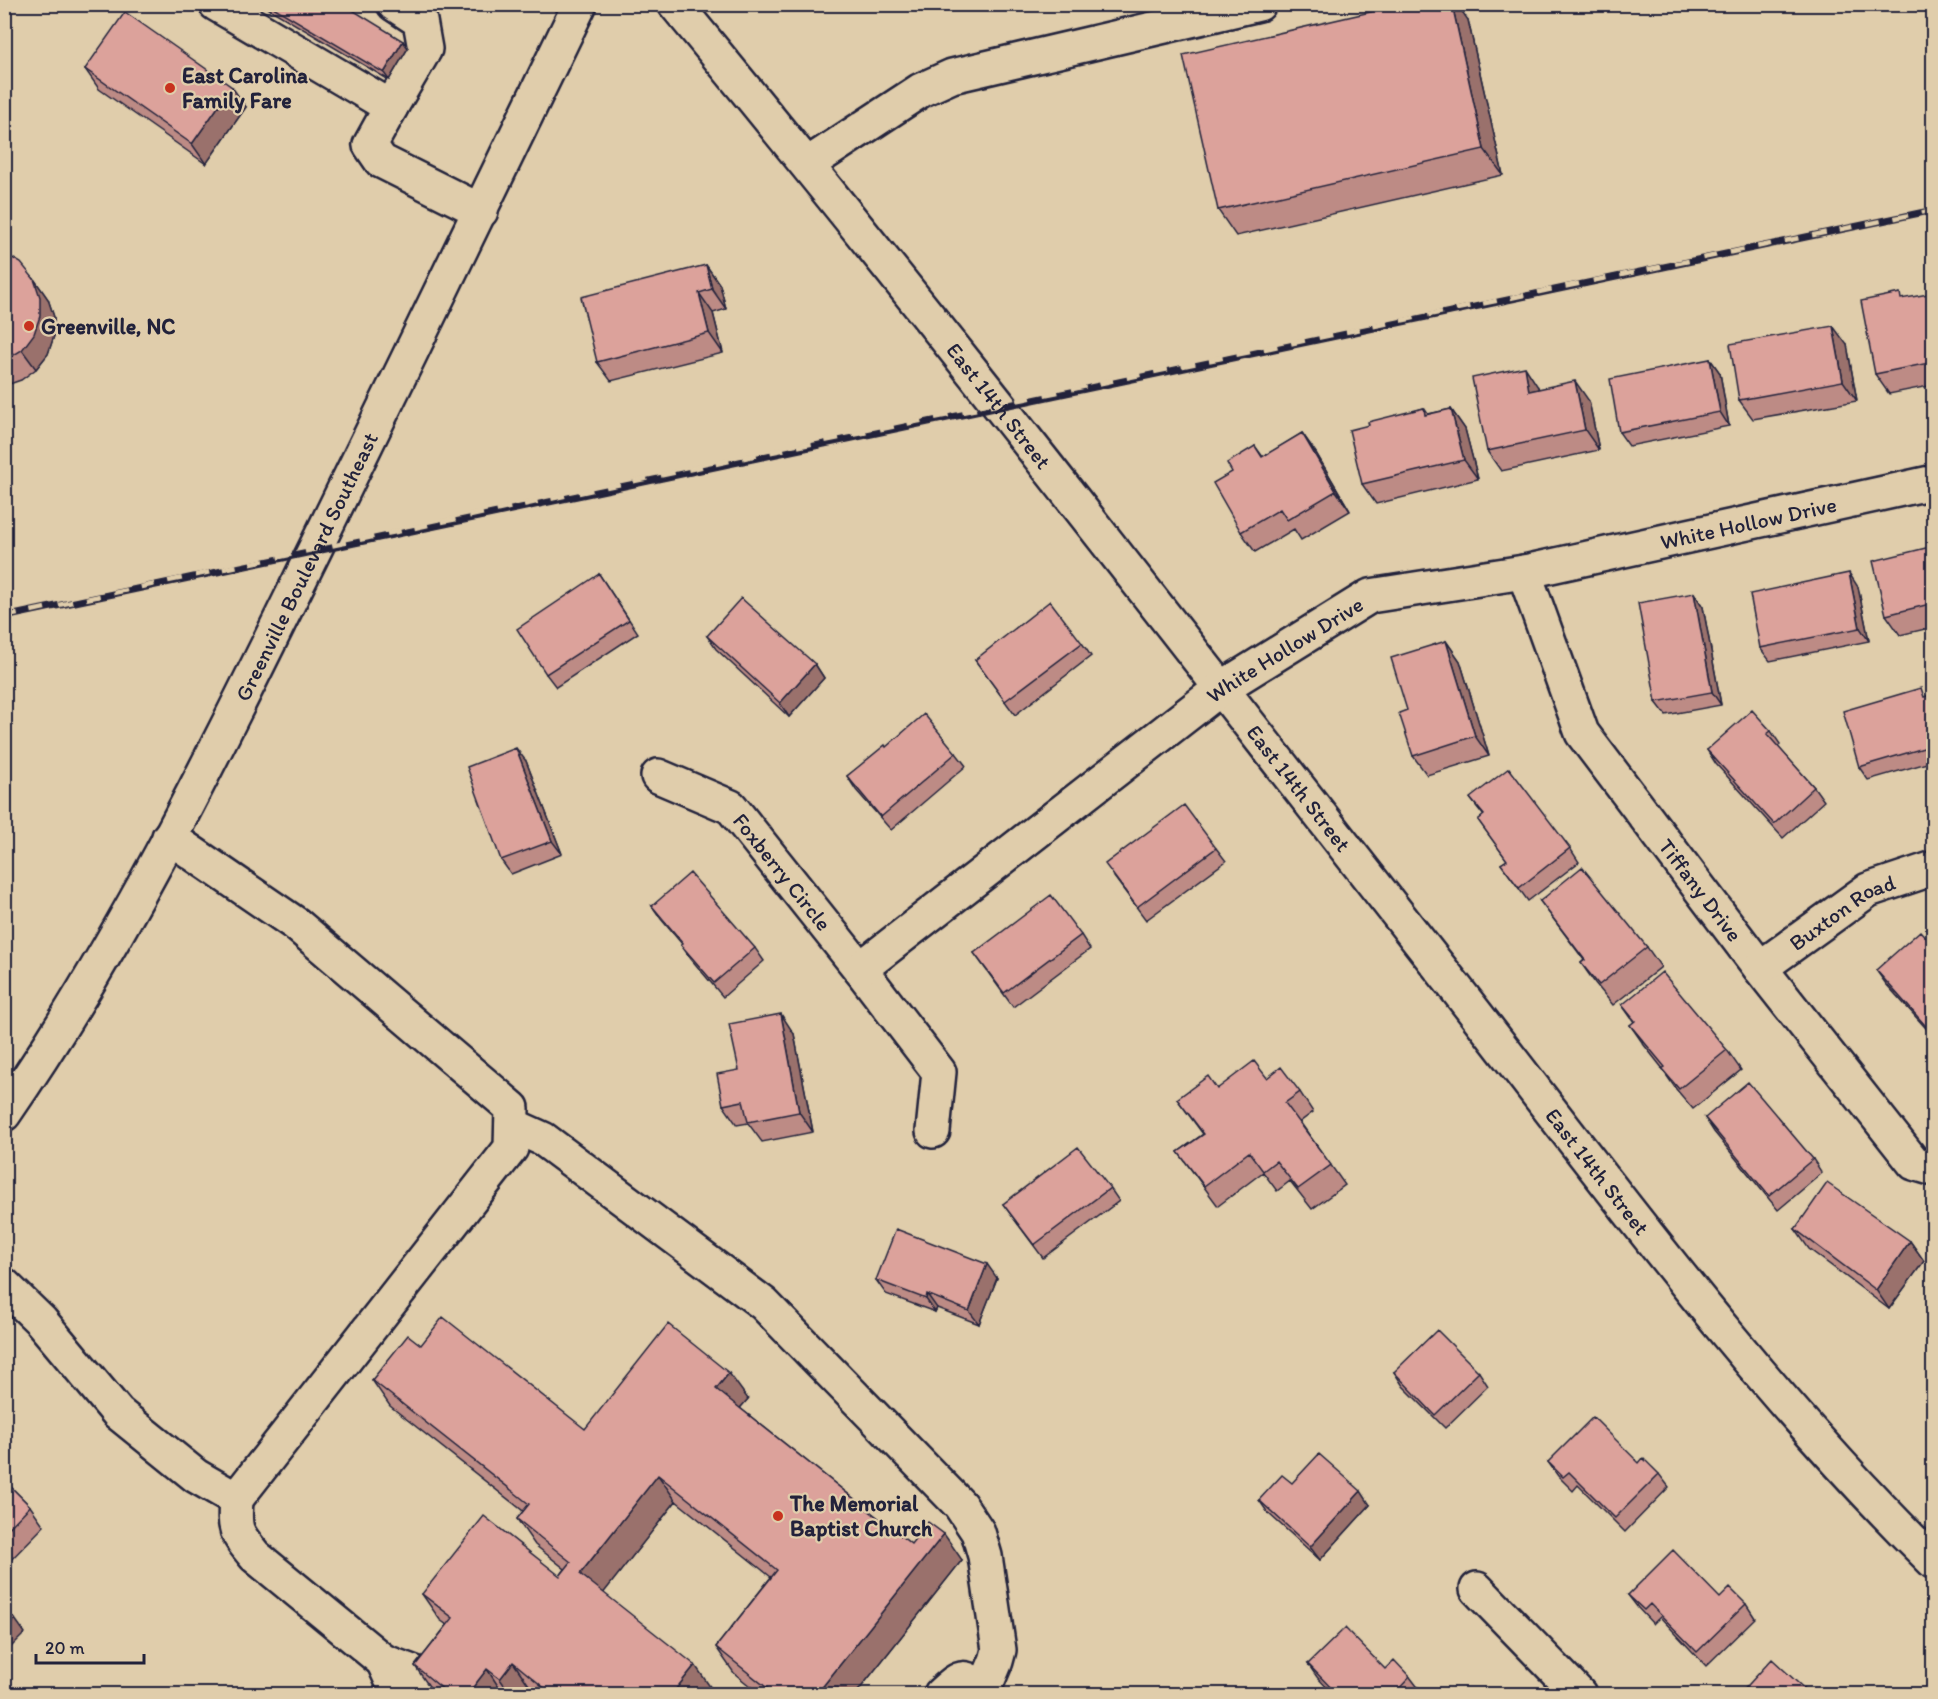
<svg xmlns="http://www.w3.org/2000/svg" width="1938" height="1699" font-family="Itim,sans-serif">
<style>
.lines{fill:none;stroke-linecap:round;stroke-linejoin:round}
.minor-casing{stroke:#22223b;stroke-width:38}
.highway-casing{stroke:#22223b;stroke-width:38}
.minor{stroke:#e0cdab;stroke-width:33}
.highway{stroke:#e0cdab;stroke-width:33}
.rail-casing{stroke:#22223b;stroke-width:7}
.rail{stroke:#e0cdab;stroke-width:4.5;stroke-dasharray:14;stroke-linecap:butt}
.wall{fill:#bd8b85;stroke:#22223b;stroke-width:1.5}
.shaded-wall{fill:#9a716c;stroke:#22223b;stroke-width:1.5}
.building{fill:#dca29b;stroke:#22223b;stroke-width:1.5}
.poi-dot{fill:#c8321e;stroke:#e0cdab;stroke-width:2}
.labels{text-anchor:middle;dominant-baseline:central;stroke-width:4.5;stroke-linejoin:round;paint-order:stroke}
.poi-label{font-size:22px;font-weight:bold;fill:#22223b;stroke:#e0cdab;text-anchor:start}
.street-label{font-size:22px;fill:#22223b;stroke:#e0cdab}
</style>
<rect width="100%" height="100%" fill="#e0cdab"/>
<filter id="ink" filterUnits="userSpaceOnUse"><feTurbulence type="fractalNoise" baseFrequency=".0167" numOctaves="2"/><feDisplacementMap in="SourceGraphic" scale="12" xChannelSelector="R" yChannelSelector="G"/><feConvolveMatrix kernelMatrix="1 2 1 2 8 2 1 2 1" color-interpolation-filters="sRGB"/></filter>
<g filter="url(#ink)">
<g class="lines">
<defs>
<g id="minor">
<path d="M216,4L391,107L370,145L381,161L481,211"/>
<path id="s1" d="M675,4C941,325 1194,655 1451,982C1606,1180 1754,1385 1934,1562"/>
<path d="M391,107L425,49L420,21L394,4"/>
<path d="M808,164L921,90L952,76L1259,4"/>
<path id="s2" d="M1524,572L1582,733L1760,968L1914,1163L1934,1169"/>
<path id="s3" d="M658,776L731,807L860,969L939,1072L933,1131"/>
<path id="s4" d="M1760,968L1868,890L1934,868"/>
<path id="s5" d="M860,969L1220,689L1370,596L1524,572L1934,482"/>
<path d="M512,1125L543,1139L764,1304L960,1505L978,1532L985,1556L999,1650L996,1661L983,1692"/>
<path d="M4,1285L41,1321L118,1413L196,1476L236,1499L511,1148L512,1108L296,924L169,837"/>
<path d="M236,1499C234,1530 235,1532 255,1556L383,1661L415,1673L438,1686"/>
<path d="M1477,1589L1579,1694"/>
<path d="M383,1661L398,1694"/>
<path d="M941,1694C963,1674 964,1673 985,1694"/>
</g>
<g id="highway">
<path id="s6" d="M4,1114C127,936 221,740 316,547C404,366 493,186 580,4"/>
</g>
</defs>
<use href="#minor" class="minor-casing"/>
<use href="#highway" class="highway-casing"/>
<use href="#minor" class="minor"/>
<use href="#highway" class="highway"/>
<defs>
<path id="rail" d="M4,617C646,476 1290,344 1934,210"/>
</defs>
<use href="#rail" class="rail-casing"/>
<use href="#rail" class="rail"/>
</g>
<path class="wall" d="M261,4H343L408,48L389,80Z
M1468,20L1503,175L1236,236L1218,210Z
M85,69L246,107L206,164L99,89Z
M4,253L34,279L48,299L54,317V336L48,354L36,369L21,380L4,386Z
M706,265L720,285L726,309L713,313L723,353L611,381L597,362Z
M1934,293V385L1889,394L1875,374Z
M1847,345L1857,401L1753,419L1739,400Z
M1710,359L1720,373L1729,426L1629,446L1619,432Z
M1538,387L1539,389L1589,401L1599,450L1501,471L1487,451Z
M1424,408L1428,414L1451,409L1465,429L1478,479L1376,504L1362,484L1369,425Z
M1302,433L1316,453L1350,511L1301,540L1294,529L1255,552L1241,532L1232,472L1255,446L1263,457Z
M1934,546V627L1900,635L1886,615Z
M599,574L638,633L556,687L546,674Z
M1858,587L1869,641L1770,661L1760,648Z
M1694,593L1703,607L1721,705L1666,715L1656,702Z
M707,636L815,664L824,678L789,717L716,649Z
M1446,641L1460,661L1489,756L1427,775L1413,756L1407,710Z
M1082,643L1091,656L1015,715L975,660Z
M1934,694V761L1868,780L1859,767L1927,696Z
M1771,731L1780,744L1778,747L1814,787L1824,801L1783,838L1716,764L1707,750Z
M886,747L956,753L966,766L891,830L856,790L847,776Z
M526,761L562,854L511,874L501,860Z
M1470,798L1570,848L1579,862L1528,901L1501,864L1507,860L1478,820L1484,816Z
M1216,848L1226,861L1146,920L1114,877Z
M1540,901L1647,947L1661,967L1613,1005L1595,983L1581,963L1584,960Z
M652,906L755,948L764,961L723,997L691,959L681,945L682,944L661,919Z
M1081,935L1090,949L1013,1007L974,953Z
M1934,946V1037L1886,984L1876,970Z
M1622,1005L1727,1050L1741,1070L1693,1109L1676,1089L1662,1069H1663L1644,1045L1630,1025L1634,1022Z
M794,1034L813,1132L762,1142L748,1123L737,1125L723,1105L739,1070Z
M1267,1078L1300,1092L1313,1112L1300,1122L1345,1185L1312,1209L1290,1181L1277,1191L1263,1172L1218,1206L1178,1152L1203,1134L1177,1099L1217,1089Z
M1705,1118L1813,1159L1822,1173L1778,1210L1714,1132Z
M1110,1188L1119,1201L1043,1258L1003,1204Z
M1795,1229L1910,1241L1924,1261L1889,1309L1809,1249Z
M997,1278L979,1324L937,1308L935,1312L886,1294L876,1280Z
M421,1345L585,1429L748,1399L740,1408L911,1544L962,1560L855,1695H761L734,1673L716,1647L771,1577L676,1501L603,1593L713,1691L710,1695H539L531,1688L526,1695H436L433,1692L415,1666L447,1625L440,1620L422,1594L560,1576L565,1569L535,1545L517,1519L523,1511L390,1406L372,1380Z
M1394,1372H1479L1488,1386L1445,1428L1403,1386Z
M1548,1462L1639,1463L1659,1474L1669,1487L1625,1532L1578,1485L1573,1491L1558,1476Z
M4,1480L30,1506L44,1526L4,1567Z
M1292,1483L1370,1505L1320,1560L1268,1513L1259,1500Z
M1628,1595L1720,1598L1746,1604L1755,1618L1706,1666L1660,1617L1653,1624L1638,1608Z
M1308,1664L1385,1669L1410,1677L1420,1690L1416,1695H1334L1317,1677Z"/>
<path class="shaded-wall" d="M1452,4H1457L1468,20L1503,175L1484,149Z
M403,41L408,48L389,80L384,73Z
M232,87L246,107L206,164L192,144Z
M706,265L720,285L726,309L712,289Z
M34,279L48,299L54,317V336L48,354L36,369L22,350Z
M699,293L713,313L723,353L709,333Z
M1833,326L1847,345L1857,401L1843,381Z
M1710,359L1720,373L1729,426L1720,412Z
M1525,367L1538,387L1543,411L1529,391Z
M1575,381L1589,401L1599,450L1585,430Z
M1451,409L1465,429L1478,479L1464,460Z
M1302,433L1316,453L1350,511L1336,491Z
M1849,573L1858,587L1869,641L1860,628Z
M1694,593L1703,607L1721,705L1712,692Z
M1446,641L1460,661L1489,756L1475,736Z
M815,664L824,678L789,717L780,703Z
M516,748L526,761L562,854L552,841Z
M781,1014L794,1034L813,1132L799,1112Z
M1910,1241L1924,1261L1889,1309L1876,1290Z
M987,1264L997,1278L979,1324L969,1311Z
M927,1294L937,1308L935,1312L926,1299Z
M729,1373L748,1399L734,1415L716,1389Z
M658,1475L676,1501L598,1600L580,1574Z
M1361,1491L1370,1505L1320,1560L1310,1547Z
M944,1534L962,1560L855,1695H816Z
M15,1619L25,1633L4,1654V1631Z
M513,1662L531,1688L526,1695H511L500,1679Z
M695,1665L713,1691L710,1695H671Z
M487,1669L504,1695H467Z"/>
<path class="building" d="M268,4H343L403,41L384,73Z
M1405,4H1452L1484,149L1218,210L1183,55Z
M125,12L232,87L192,144L85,69Z
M4,253L21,263L34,279L40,297V316L34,334L22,350L4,361Z
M706,265L712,289L699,293L709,333L597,362L581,297Z
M1900,293L1901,299L1934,293V362L1875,374L1861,301Z
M1833,326L1843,381L1739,400L1730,344Z
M1710,359L1720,412L1619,432L1610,379Z
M1525,367L1529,391L1575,381L1585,430L1487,451L1472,378Z
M1424,408L1425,415L1451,409L1464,460L1362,484L1349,430L1369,425L1368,422Z
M1302,433L1336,491L1287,520L1280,509L1241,532L1213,483L1232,472L1227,463L1255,446L1262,457Z
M1934,546V603L1886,615L1873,561Z
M1849,573L1860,628L1760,648L1750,594Z
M599,574L629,620L546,674L517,629Z
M1694,593L1712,692L1656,702L1638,603Z
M741,598L815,664L780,703L707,636Z
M1050,601L1082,643L1005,701L975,660Z
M1446,641L1475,736L1413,756L1399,713L1407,710L1391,658Z
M1921,688L1924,697L1934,694V745L1859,767L1843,711Z
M1752,710L1771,731L1767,734L1814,787L1774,824L1707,750Z
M924,714L956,753L881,817L847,776L885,745L886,747Z
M516,748L552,841L501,860L467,767Z
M1509,768L1570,848L1519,888L1501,864L1507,860L1478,820L1484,815L1470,798Z
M1184,805L1216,848L1137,907L1105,864Z
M1582,867L1647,947L1599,985L1581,963L1585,960L1540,901Z
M690,873L755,948L714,983L681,945L683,943L652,906Z
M1051,895L1081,935L1004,993L974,953Z
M1920,931L1934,946L1933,1034L1876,970Z
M1662,972L1727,1050L1679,1089L1662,1069L1665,1067L1630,1025L1635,1021L1622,1005Z
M781,1014L799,1112L748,1122L743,1101L723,1105L717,1074L739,1070L729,1024Z
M1254,1061L1267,1078L1281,1067L1300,1092L1285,1103L1331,1165L1298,1189L1276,1161L1263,1171L1249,1152L1204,1186L1178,1152L1204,1134L1177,1099L1208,1076L1217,1089Z
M1748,1082L1813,1159L1769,1196L1705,1118Z
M1078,1147L1110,1188L1034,1245L1003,1204Z
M1827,1183L1910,1241L1876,1290L1795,1229Z
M896,1229L987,1264L969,1311L927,1294L926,1299L876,1280Z
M443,1317L585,1429L668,1324L729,1373L716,1389L911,1544L928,1522L944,1534L816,1695H776L716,1647L777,1570L658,1475L580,1574L695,1665L671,1695H553L513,1662L500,1679L487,1669L467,1695H450L415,1666L453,1618L422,1594L484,1516L560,1576L571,1562L517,1519L529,1504L372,1380L408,1335L421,1345Z
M1437,1330L1479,1372L1435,1415L1394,1372Z
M1593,1417L1639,1463L1643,1458L1659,1474L1615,1518L1569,1472L1563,1477L1548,1462Z
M1319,1454L1361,1491L1310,1547L1259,1500L1282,1475L1292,1483Z
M4,1480L30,1506L4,1533Z
M1673,1550L1720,1598L1730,1588L1746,1604L1697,1652L1650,1604L1644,1610L1628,1595Z
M4,1609L15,1619L4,1631Z
M1345,1628L1385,1669L1394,1660L1410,1677L1393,1695H1338L1308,1664Z
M1772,1659L1811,1695H1739Z"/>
</g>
<g class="poi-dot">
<circle cx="170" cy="88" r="6"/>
<circle cx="29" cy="326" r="6"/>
<circle cx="778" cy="1516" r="6"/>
</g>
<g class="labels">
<g class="poi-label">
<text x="182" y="75">East Carolina<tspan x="182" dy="25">Family Fare</tspan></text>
<text x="41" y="326">Greenville, NC</text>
<text x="790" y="1503">The Memorial<tspan x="790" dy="25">Baptist Church</tspan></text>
</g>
<g class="street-label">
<text stroke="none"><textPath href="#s1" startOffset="516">East 14th Street</textPath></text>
<text stroke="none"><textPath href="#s5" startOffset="1018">White Hollow Drive</textPath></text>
<text stroke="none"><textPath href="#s6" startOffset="626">Greenville Boulevard Southeast</textPath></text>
<text stroke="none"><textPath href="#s5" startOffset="532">White Hollow Drive</textPath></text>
<text stroke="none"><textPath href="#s1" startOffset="1002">East 14th Street</textPath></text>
<text stroke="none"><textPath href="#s3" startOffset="162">Foxberry Circle</textPath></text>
<text stroke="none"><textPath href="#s2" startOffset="368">Tiffany Drive</textPath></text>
<text stroke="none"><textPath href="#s4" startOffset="100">Buxton Road</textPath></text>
<text stroke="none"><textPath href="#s1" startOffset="1488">East 14th Street</textPath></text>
</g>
</g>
<rect width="1938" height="1699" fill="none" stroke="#e0cdab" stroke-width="24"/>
<rect x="12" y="12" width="1914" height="1675" fill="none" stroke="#22223b" stroke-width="2" filter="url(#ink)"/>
<path d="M36 1654v9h108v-9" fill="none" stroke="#22223b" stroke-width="3"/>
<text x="45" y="1654" font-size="18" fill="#22223b" stroke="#e0cdab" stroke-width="4.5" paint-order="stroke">20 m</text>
</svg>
